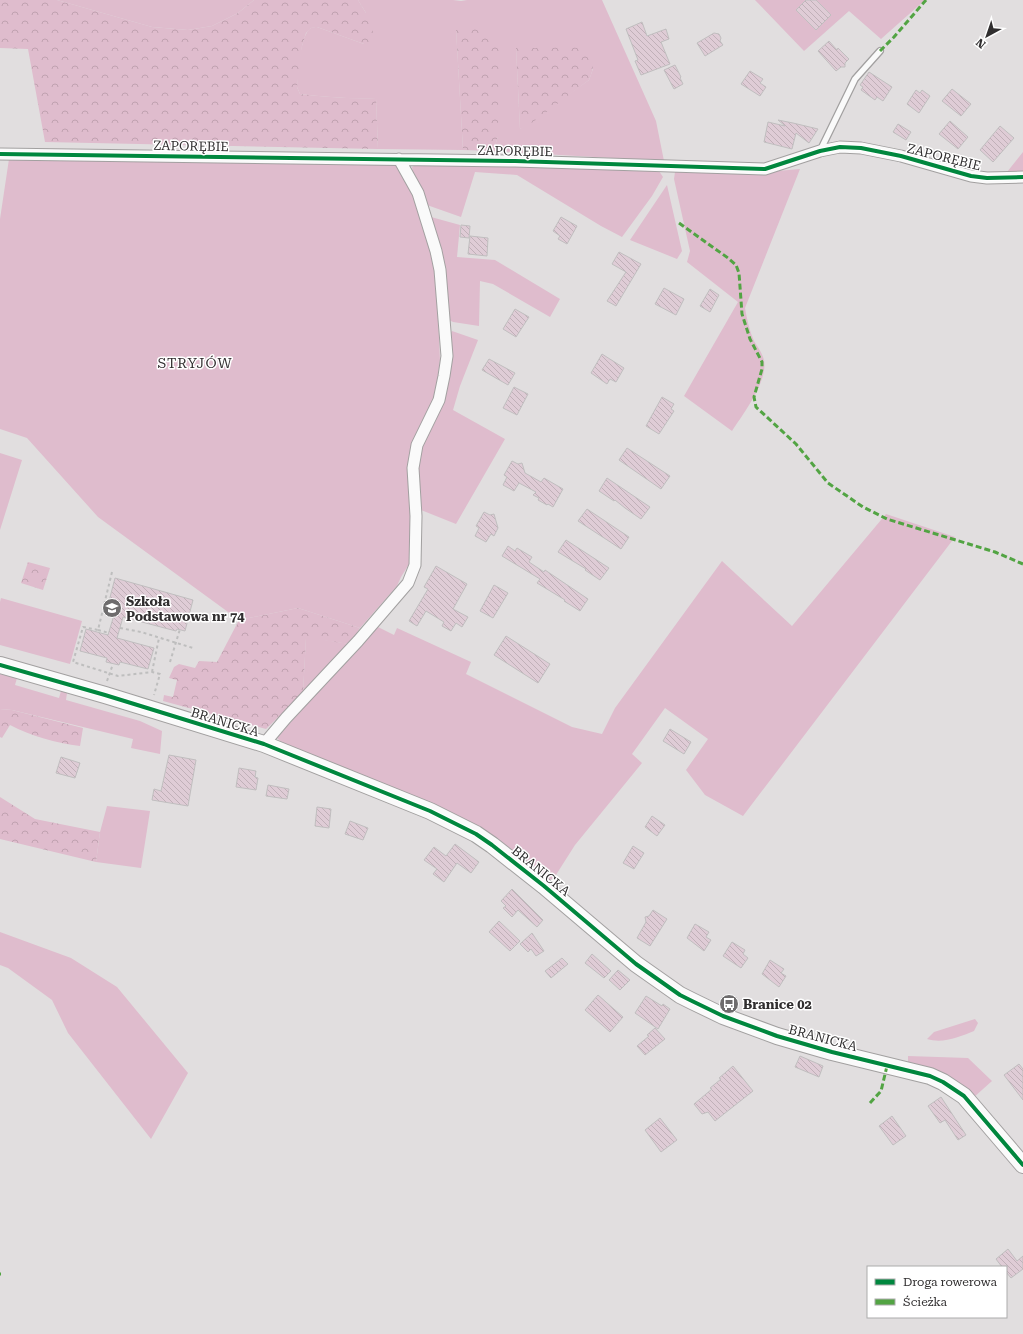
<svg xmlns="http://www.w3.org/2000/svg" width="1023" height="1334" font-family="'Roboto Serif',serif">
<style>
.green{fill:#dfbccd;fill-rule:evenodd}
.forest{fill:url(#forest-crowns)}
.building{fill:url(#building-back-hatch);stroke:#c0bebf}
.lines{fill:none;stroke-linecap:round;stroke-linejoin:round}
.lane-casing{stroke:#a2a0a0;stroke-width:8}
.street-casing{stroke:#a2a0a0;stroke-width:13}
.secondary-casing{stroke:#a2a0a0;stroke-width:18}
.path{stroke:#bebebe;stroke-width:2;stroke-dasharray:3 3;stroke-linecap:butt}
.lane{stroke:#fafafa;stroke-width:5.5}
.street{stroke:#fafafa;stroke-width:11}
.secondary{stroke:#fafafa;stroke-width:16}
.quiet{stroke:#52a443;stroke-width:3;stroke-dasharray:6 3;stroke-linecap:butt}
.cycleway-casing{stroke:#fff;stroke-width:6}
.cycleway{stroke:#00873e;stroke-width:4}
.labels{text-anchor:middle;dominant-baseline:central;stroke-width:3;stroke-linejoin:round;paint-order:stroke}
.street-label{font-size:13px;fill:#302e2f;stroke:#fff}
.poi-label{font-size:13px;font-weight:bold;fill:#302e2f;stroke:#fff;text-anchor:start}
.neighbourhood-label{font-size:14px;letter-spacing:1px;fill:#343032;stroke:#fff}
</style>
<defs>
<pattern id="forest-crowns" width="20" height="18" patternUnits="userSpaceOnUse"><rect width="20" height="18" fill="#dfbccd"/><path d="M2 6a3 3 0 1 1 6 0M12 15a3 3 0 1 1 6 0" fill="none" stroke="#c0a2b0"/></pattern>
<pattern id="building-back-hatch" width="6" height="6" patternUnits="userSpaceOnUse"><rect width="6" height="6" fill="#dfccd6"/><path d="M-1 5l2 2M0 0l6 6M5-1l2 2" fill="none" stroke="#c0b0b8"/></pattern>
</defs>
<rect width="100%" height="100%" fill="#e1dedf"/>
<path class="green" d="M57,0H254L238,13L212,26L188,30L152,27Z
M358,0H453L461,1L467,0H602L656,121L664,161L493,151L498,137L456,29L463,150L378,149L376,98C350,99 325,97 300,94L297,87C298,75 300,34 311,28C313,27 315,27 317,27L364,44L366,13ZM516,48H553L593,69L589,80L520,129Z
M755,0H925L881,39L849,11L804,51Z
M1023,152V171L1007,172Z
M9,159L397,164L406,178L431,240L437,291L440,360L435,398L413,444L411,561L401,577L397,586L360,628L298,608L239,620L98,517L27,438L0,429V219Z
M420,163L533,164L659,171L663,177L652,196L622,237L601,226L517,175L475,172L461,217L427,205L413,172L412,167Z
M800,169L745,308C747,319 749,330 754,341C757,346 761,351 763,357C771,378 743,414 732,431L684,396L738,302L687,262L690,251L674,179L675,172H766Z
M667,185L682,251L677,259L630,240Z
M431,217L460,225L457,257L495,260L560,299L550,317L493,284L480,281L479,326L453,322L449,320Z
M452,331L478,340L460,386L453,410L505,439L456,524L421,510L418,506L417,470L420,446L442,401L448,337Z
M0,453L22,460L0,530Z
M886,514L955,537L743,816L705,795L686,770L708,739L665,708L632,754L642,763L575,845L554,878L547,881L485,831L281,742L277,738L353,650L376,626L394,635L397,628L471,662L466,674L572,727L602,734L615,708L722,561L792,626Z
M1,598L82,621L70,664L0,645V602Z
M306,637L350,644L303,693Z
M0,674L17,678L15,685L59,698L61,691L67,693L66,700L140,721L162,731L160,754L131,748L133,739L12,710L0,709Z
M107,806L150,811L141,868L96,862L100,832Z
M0,932L71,958L117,987L188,1073L151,1139L68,1033L52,1000L8,968L0,965Z
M975,1019L978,1023L974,1031C959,1037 943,1044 927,1039L934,1032Z
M908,1056L968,1058L992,1081L973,1098L912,1066L908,1062Z"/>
<path class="forest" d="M0,0H57L152,27L188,30L212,26L238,13L254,0H358L366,13L377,43L371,45L364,44L317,27L311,28L306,33L302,46L297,87L300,94C325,97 351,99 376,98L378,149L45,142L28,49L0,48Z
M463,26L486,32L499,38L498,137L493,151L463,150L456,29Z
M564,45L582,49C593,63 596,63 589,80L529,125L520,129L516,48H553Z
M28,562L50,568L43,590L21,583Z
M298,608L360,628L350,644L306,638L303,693L266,729L163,701L164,695L173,697L177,680L169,678L174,667L179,664L195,668L199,661L217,662L239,620Z
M0,709L12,710L83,728L80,746C56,743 31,736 10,725L2,738L0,737Z
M0,797L35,819L100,832L96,862L0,839Z"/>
<path class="building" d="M806,0H816L831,15L816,30L796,10Z
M642,22L647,36L666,29L669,39L661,42L670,64L641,75L635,61L638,60L626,29Z
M714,33L719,34L721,38L720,41L723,45L705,56L697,43Z
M829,41L837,50L838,48L849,59L845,63V67H841L836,71L818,51Z
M675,65L681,77L680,78L683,84L674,89L664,70Z
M750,71L763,79L760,83L766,87L760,96L741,84Z
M869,72L892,87L883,101L877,97L875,100L861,90L863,87L860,85Z
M952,89L971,104L961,116L942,101Z
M916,90L920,93L922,90L930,96L919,113L907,104Z
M778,120L793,123L818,129L809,143L796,133L792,149L764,142L768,122L785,126Z
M950,121L968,137L958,149L939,134Z
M898,124L911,132L906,140L893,132Z
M1000,126L1014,138L993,162L980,150Z
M561,217L577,226L567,244L558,239L560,236L553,231Z
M461,225L470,226L469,238L460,237Z
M470,236L488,238L487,256L468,254Z
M619,252L641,264L616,306L607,301L626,272L612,264Z
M664,288L684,299L676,315L655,304Z
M710,289L719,295L710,312L700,306Z
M515,309L529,317L516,337L503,329Z
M602,354L624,368L616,382L610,379L607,384L591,373Z
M489,359L515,373L508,385L482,370Z
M514,387L528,394L517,415L503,408Z
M662,397L674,404L671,409L674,411L659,434L646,426Z
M627,448L670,476L661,489L619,460Z
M512,461L518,464L522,463L525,473L541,482L544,478L563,489L553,507L548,504L547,505L538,500L539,498L533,495L536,492L519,483L514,491L503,485L507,477L504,475Z
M607,478L650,507L641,519L625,508L615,500L614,501L599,491Z
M587,509L629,537L621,549L578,521Z
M484,512L490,515L494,514L498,528L494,536L491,534L486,542L475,536L479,528L476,526Z
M566,540L609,568L600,580L585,570L586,569L558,552Z
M508,546L515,551L517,548L532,557L529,562L544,572L545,570L588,599L580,611L564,601L565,600L537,583L540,579L502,556Z
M436,566L467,584L453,609L468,617L462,627L456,623L451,631L442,626L444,622L426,611L417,626L409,621L428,589L424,587Z
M115,578L193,600L185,631L177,629L176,631L123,617L117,638L154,648L148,669L120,662L119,665L106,662L107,658L80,651L86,629L108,635L114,615L106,613Z
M494,585L508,593L493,618L480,611Z
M506,636L550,664L538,683L494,655Z
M670,729L691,742L684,754L663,741Z
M169,755L196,760L188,806L152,800L154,789L161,791Z
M61,757L80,763L75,778L56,773Z
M239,768L256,771L255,777L258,778L256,790L236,787Z
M268,785L289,789L287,799L266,796Z
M317,807L331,809L329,828L315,826Z
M652,816L665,825L657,836L645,827Z
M350,821L368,828L363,840L345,834Z
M455,844L479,862L471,873L457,863L444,882L433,874L437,869L424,860L434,847L446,856Z
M633,846L644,853L634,869L623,863Z
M512,889L543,920L537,927L518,910L512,917L503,908L506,906L501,901Z
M653,910L667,919L650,946L637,938L646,922L645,917L649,916Z
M499,921L520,941L510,951L489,932Z
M695,924L709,932L706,937L711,940L704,951L687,938Z
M532,933L544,951L536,956L531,949L528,952L520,944Z
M732,942L745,950L743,954L748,958L741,968L723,956Z
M592,954L611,971L604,978L585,963Z
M562,958L568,964L551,978L545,971Z
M770,960L784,969L781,973L786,976L779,987L762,974Z
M618,970L630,980L620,990L609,980Z
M598,995L623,1017L610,1032L585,1010Z
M646,996L662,1006L663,1004L670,1009L658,1029L635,1013Z
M655,1028L665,1039L645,1055L637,1046L649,1036L647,1035Z
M800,1056L823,1066L819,1077L795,1067Z
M1019,1064L1023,1069V1100L1004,1075Z
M733,1066L753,1091L715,1121L708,1112L702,1114L694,1104L712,1089L710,1088L721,1079L719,1078Z
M941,1097L966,1135L958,1140L945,1120L940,1123L928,1106Z
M892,1116L906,1136L893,1145L879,1126Z
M660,1118L677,1140L661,1152L645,1130Z
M1008,1249L1017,1261L1023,1256V1269L1011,1278L1006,1272V1267H1002L996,1259Z"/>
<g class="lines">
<defs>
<path id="lane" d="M820,151L855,79L880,51"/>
<path id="street" d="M0,154L515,161L765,169L820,151L840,147L861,148L901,156L971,176L987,178L1023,177
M264,744L286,718L358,641L408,583L415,565L416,516L413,468L417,445L439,400L444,376L447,356L440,270L436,251L418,193L399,159"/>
<path id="secondary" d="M0,665L105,695L264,744L430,811L476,834L492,845L544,886L636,964L680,995L692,1001L723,1016L777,1036L832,1052L930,1076L943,1082L964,1096L1023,1165"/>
</defs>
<use href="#lane" class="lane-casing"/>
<use href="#street" class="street-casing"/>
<use href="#secondary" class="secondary-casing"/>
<path class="path" d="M112,572L98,630L83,627L73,662L118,676L152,672L160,674L154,695
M120,628L141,632L193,648
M98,630L109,633
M170,662L180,629
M152,672L159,638
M107,681L113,664"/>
<use href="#lane" class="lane"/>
<use href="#street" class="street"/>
<use href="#secondary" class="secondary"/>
<path class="quiet" d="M880,51L894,37L926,0
M679,223L728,258L736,265L739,273L742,314L750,339L762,362V369L754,397L756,407L796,444L828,483L863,507L887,519L995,552L1023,564
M870,1103L881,1091L887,1066
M0,1274H1"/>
<defs>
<path id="cycleway" d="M0,154L515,161L765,169L820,151L840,147L861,148L901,156L971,176L987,178L1023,177
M0,665L105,695L264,744L430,811L476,834L492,845L544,886L636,964L680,995L692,1001L723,1016L777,1036L832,1052L930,1076L943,1082L964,1096L1023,1165"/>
</defs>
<use href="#cycleway" class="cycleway-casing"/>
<use href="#cycleway" class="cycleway"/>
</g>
<defs>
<symbol id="school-disc" viewBox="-11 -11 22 22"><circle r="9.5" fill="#6e6c6d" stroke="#fff"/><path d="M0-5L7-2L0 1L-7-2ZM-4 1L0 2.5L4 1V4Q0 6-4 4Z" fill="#fff"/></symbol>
<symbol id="bus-disc" viewBox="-11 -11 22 22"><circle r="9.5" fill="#6e6c6d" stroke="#fff"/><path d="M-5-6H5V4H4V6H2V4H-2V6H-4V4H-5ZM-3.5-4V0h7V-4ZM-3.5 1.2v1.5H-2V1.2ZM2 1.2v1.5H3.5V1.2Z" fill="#fff"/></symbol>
</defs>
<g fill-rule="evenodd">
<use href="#school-disc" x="101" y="597" width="22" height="22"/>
<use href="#bus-disc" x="718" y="993" width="22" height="22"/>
</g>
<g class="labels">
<g class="street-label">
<text transform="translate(191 146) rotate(1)">ZAPORĘBIE</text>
<text transform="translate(515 151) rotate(1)">ZAPORĘBIE</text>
<text transform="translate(944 157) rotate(14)">ZAPORĘBIE</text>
<text transform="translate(225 722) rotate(17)">BRANICKA</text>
<text transform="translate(541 871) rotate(39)">BRANICKA</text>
<text transform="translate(823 1038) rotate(15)">BRANICKA</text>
</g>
<g class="poi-label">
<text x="126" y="601">Szkoła<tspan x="126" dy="15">Podstawowa nr 74</tspan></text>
<text x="743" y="1004">Branice 02</text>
</g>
<g class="neighbourhood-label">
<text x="195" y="363">STRYJÓW</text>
</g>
</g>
<rect x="867" y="1266" width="140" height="52" fill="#ffffff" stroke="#acabac"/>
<rect x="875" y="1279" width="20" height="6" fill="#00873e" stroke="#acabac"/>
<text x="903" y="1286" font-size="12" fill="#302e2f">Droga rowerowa</text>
<rect x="875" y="1299" width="20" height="6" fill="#52a443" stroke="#acabac"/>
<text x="903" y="1306" font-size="12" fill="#302e2f">Ścieżka</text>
<g transform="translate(987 36) rotate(220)" stroke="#ffffff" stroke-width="3" paint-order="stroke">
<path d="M0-3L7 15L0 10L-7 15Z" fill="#302e2f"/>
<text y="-6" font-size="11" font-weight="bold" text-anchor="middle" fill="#302e2f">N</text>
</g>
</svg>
